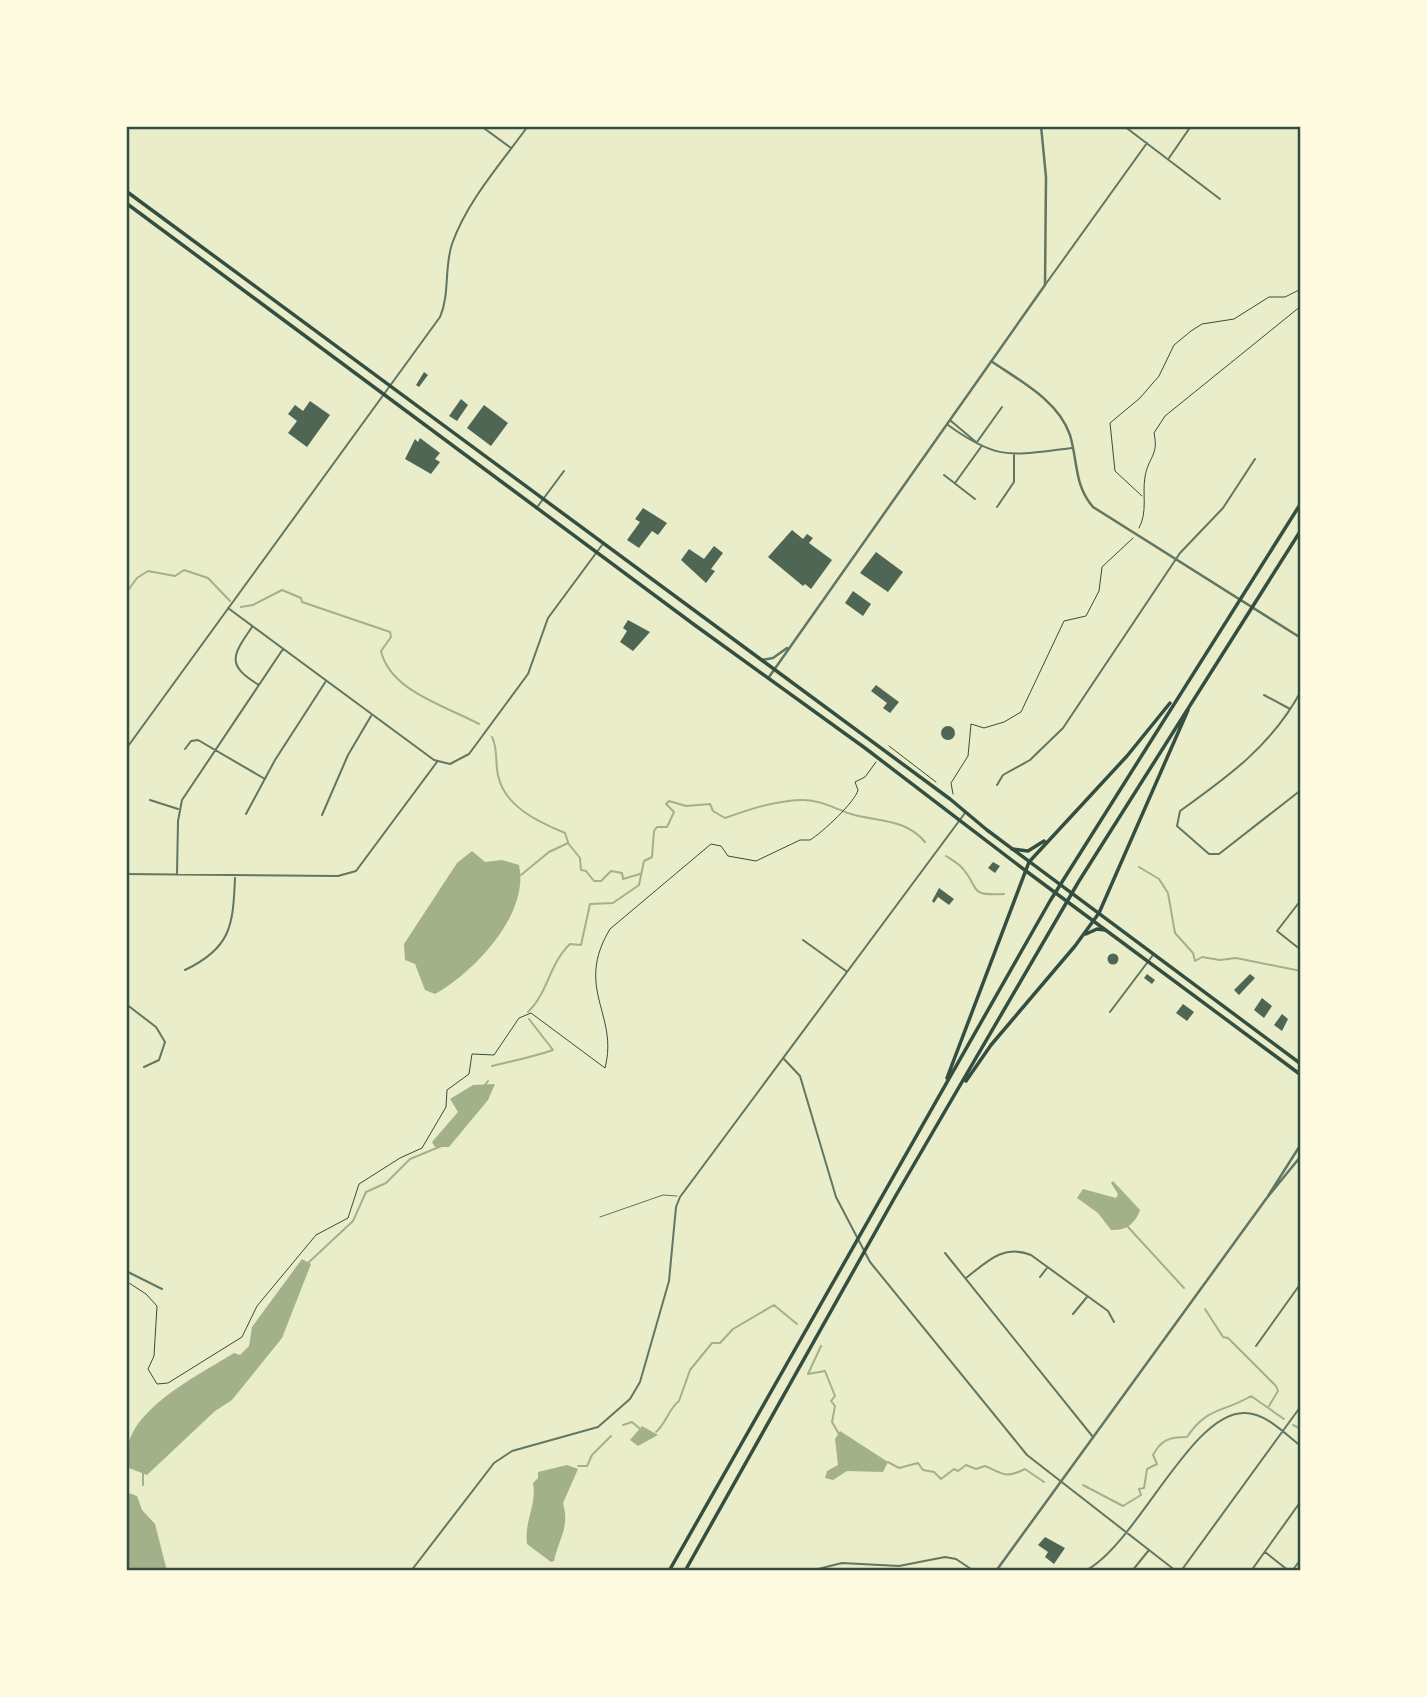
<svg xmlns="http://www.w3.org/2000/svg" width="1427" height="1697" font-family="'Varela Round',sans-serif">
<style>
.water{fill:#a3b18a}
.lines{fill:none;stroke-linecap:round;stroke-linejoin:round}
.stream{stroke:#a3b18a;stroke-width:2}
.building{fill:#4f6655}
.path{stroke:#344e41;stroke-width:1}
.service{stroke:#617663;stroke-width:1}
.minor{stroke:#617663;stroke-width:2}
.tertiary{stroke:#617663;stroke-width:2.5}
.primary{stroke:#344e41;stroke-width:3.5}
.motorway{stroke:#344e41;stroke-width:3.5}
.neatline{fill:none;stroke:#344e41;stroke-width:2.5}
</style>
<rect width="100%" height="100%" fill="#e9edc9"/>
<path class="water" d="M472,851L485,862L502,860L519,865C530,914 474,972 435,994L425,990L415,964L405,960L404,944L457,863Z
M495,1084L488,1100L449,1147H435L432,1142L458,1112L450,1099L473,1085Z
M1113,1181L1140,1210C1135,1224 1126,1231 1111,1230L1098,1213L1077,1198L1083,1189L1116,1198L1118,1194L1111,1183Z
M302,1259L311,1264L282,1338L232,1400L215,1411L147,1475L129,1468C113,1416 198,1376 234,1353L240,1355L249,1346L252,1327Z
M642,1426L658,1435L638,1446L630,1440Z
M840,1431L888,1462L883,1472L847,1471L833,1480L825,1478L827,1471L838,1465L835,1439Z
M567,1465L578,1469L563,1503C570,1527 559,1538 554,1561L551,1562L527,1544C524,1521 537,1505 533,1483L538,1478V1472Z
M126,1492L137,1496L142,1510L155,1524L167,1571H126Z"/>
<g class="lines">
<path class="stream" d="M126,593L137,578L148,571L175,576L184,570L208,578L230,601
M241,607L253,605L282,590L301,598L302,602L390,632L391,637L381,651C390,691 446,706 479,724
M492,737C498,748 495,762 498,775C504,806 538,822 565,833L568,842
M946,856C952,860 960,864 964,870C980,890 969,896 1004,894
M1139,867L1159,879L1168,893L1175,933L1193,953L1195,961L1202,957L1220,960L1236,958L1301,971
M521,875L549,852L568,843L580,858L581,870L586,871L594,881H601L611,871L622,873L623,879L640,874
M528,1012C548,993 549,964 570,944L581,945L590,904L613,903L639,885L644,861L652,857L654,831L657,827H667L674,812L666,804L669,801L686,806L710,804L713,811L725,818C750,809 777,800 804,800C821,800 835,809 851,814C878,822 905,818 925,842
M492,1066C512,1061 533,1057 553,1050L529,1019
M484,1086L488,1081
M1128,1227L1184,1288
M308,1263L353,1221L366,1192L386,1183L410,1159L444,1145
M1205,1309L1223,1337L1228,1338L1276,1386L1278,1391L1269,1406
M821,1346L808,1374L825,1371L835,1396L831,1401L835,1406L832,1422L839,1434
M623,1425L632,1422L639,1428
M1293,1425L1301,1429
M656,1432C666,1424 669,1408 679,1401L690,1370L712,1343H720L733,1329L774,1305L797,1324
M888,1462L899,1468L918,1463L923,1470L934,1472L941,1479L954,1469L958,1471L966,1465L976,1469L985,1466C1004,1474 1005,1479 1025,1469L1044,1482
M578,1466H587L592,1455L611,1436
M143,1485V1472
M1083,1485L1123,1506L1141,1495L1139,1489L1144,1488L1147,1469L1157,1464L1153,1455C1161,1440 1169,1437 1187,1437C1208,1406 1223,1413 1251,1396L1284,1419"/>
</g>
<path class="building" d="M424,372L428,375L419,387L416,385Z
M461,399L468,405L457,421L449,416Z
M310,401L330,415L307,447L288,433L297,421L288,414L295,405L303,411Z
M484,405L508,423L491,446L467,428Z
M420,438L440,453L435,459L440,462L431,474L405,459L415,439L418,442Z
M643,508L667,523L658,535L652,531L639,548L627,540L640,522L635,519Z
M792,530L803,539L807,534L813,538L809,543L832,560L811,589L805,584L803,586L768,557Z
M714,546L723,553L711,569L715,571L706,583L681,560L689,549L704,559Z
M876,552L903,572L888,592L860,573Z
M853,591L871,604L863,616L845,603Z
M628,620L650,632L633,651L620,642L627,631L623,628Z
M876,685L899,702L890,713L883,708L887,703L871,691Z
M941 733a7 7 0 1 1 14 0a7 7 0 1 1-14 0Z
M993,862L1000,866L995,873L988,868Z
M939,888L954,899L949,905L938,897L934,903L932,901Z
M1107.5 959a5.5 5.5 0 1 1 11 0a5.5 5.5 0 1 1-11 0Z
M1147,974L1155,980L1152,984L1144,978Z
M1250,974L1255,978L1239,995L1234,990Z
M1262,998L1272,1006L1264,1018L1254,1010Z
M1183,1004L1194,1012L1187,1021L1176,1013Z
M1282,1014L1288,1019L1282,1031L1274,1025Z
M1045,1537L1065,1548L1054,1564L1045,1557L1048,1552L1038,1545Z"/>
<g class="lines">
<path class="path" d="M1142,496L1115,471L1110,423L1140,398L1159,376L1174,345L1191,331L1202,324L1234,319L1269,297H1285L1301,289
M1139,528C1148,512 1142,494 1145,477C1148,457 1159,456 1154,433L1165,416L1301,306
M889,746L936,782
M953,794L951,783L968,756L971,724L984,728L1004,722L1021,712L1064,621L1086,616L1099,591L1102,567L1133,538
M126,1281L146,1294L157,1306L154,1356L148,1369L157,1384L168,1383L242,1337L257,1306L316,1235L348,1218L359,1184L400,1158L422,1148L446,1107L447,1090L469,1074L472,1054L494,1055L519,1018L531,1013L605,1068C619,1014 574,989 610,929L711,844L721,846L728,856L756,861L800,840H810C823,832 855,802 858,790L855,782L865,777L876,762"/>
<path class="service" d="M600,1217L663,1195L677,1196"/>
<path class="minor" d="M481,126L511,148
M1124,126L1220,199
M1169,158L1191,126
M1045,285L1147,143
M951,421L976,442
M948,425C999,462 1012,455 1072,448
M977,442L1002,407
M944,475L975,499
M955,483L981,447
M538,506L564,471
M997,507L1014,482V455
M228,608L434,760L450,764L469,754L528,674L548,618L602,545
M252,627C232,656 226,665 259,685
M1301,691C1272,745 1229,776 1180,811L1177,826L1209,854H1219L1301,790
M1264,695L1290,709
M126,749L440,317C450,294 444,268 452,244C467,201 502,162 528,126
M185,749L191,741L198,740L265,779
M997,785L1003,775L1030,760L1063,728L1180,553L1223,508L1255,459
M150,800L178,809
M246,814L275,760L326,681
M322,815L348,755L371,716
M126,874L338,876L356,871L437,762
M177,874L178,821L182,800L283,649
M1301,900L1277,931L1301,950
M126,923L127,927
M803,940L846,971
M185,970C231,948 233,926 235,878
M126,1004L156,1027L165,1042L159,1060L144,1067
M1110,1012L1153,955
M784,1059L800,1076L836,1197L870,1262L1027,1455L1176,1571
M945,1253L1093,1437
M126,1271L162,1289
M1040,1277L1047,1268
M966,1278C988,1261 1003,1244 1031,1255L1108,1311L1114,1322
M1073,1314L1087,1297
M1256,1346L1301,1283
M1265,1552L1289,1571
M411,1571L494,1463L512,1451L598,1427L630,1399L640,1382L669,1281L676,1207L680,1197L965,813
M810,1571L842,1563L899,1566L945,1557L956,1559L974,1571
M1085,1571C1137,1545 1192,1409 1246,1413C1267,1414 1285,1434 1301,1446
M1132,1571L1149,1550
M1181,1571L1301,1406
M1251,1571L1301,1501
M1292,1571L1301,1559"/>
<path class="tertiary" d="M991,361C1020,381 1058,400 1070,435C1078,462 1074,485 1093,507L1301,638
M762,660L773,658L787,648
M769,677L1045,285L1046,177L1041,126
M1268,1196L1301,1144
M996,1571L1266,1199L1301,1156"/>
<path class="primary" d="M126,191L950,799L987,830L1301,1064
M126,203L696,626L865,748L1026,871L1301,1075"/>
<path class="motorway" d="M1012,849L1028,851L1044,841
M1086,934L1097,929L1105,930
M947,1078L1029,862L1127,756L1170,703
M966,1081L991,1045L1075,946L1099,913L1188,710
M669,1571L1050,901L1301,503
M685,1571L895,1197L1079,881L1301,530"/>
</g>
<rect width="1427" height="1697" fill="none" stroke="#fefae0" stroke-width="256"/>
<rect x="128" y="128" width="1171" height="1441" class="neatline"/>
</svg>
